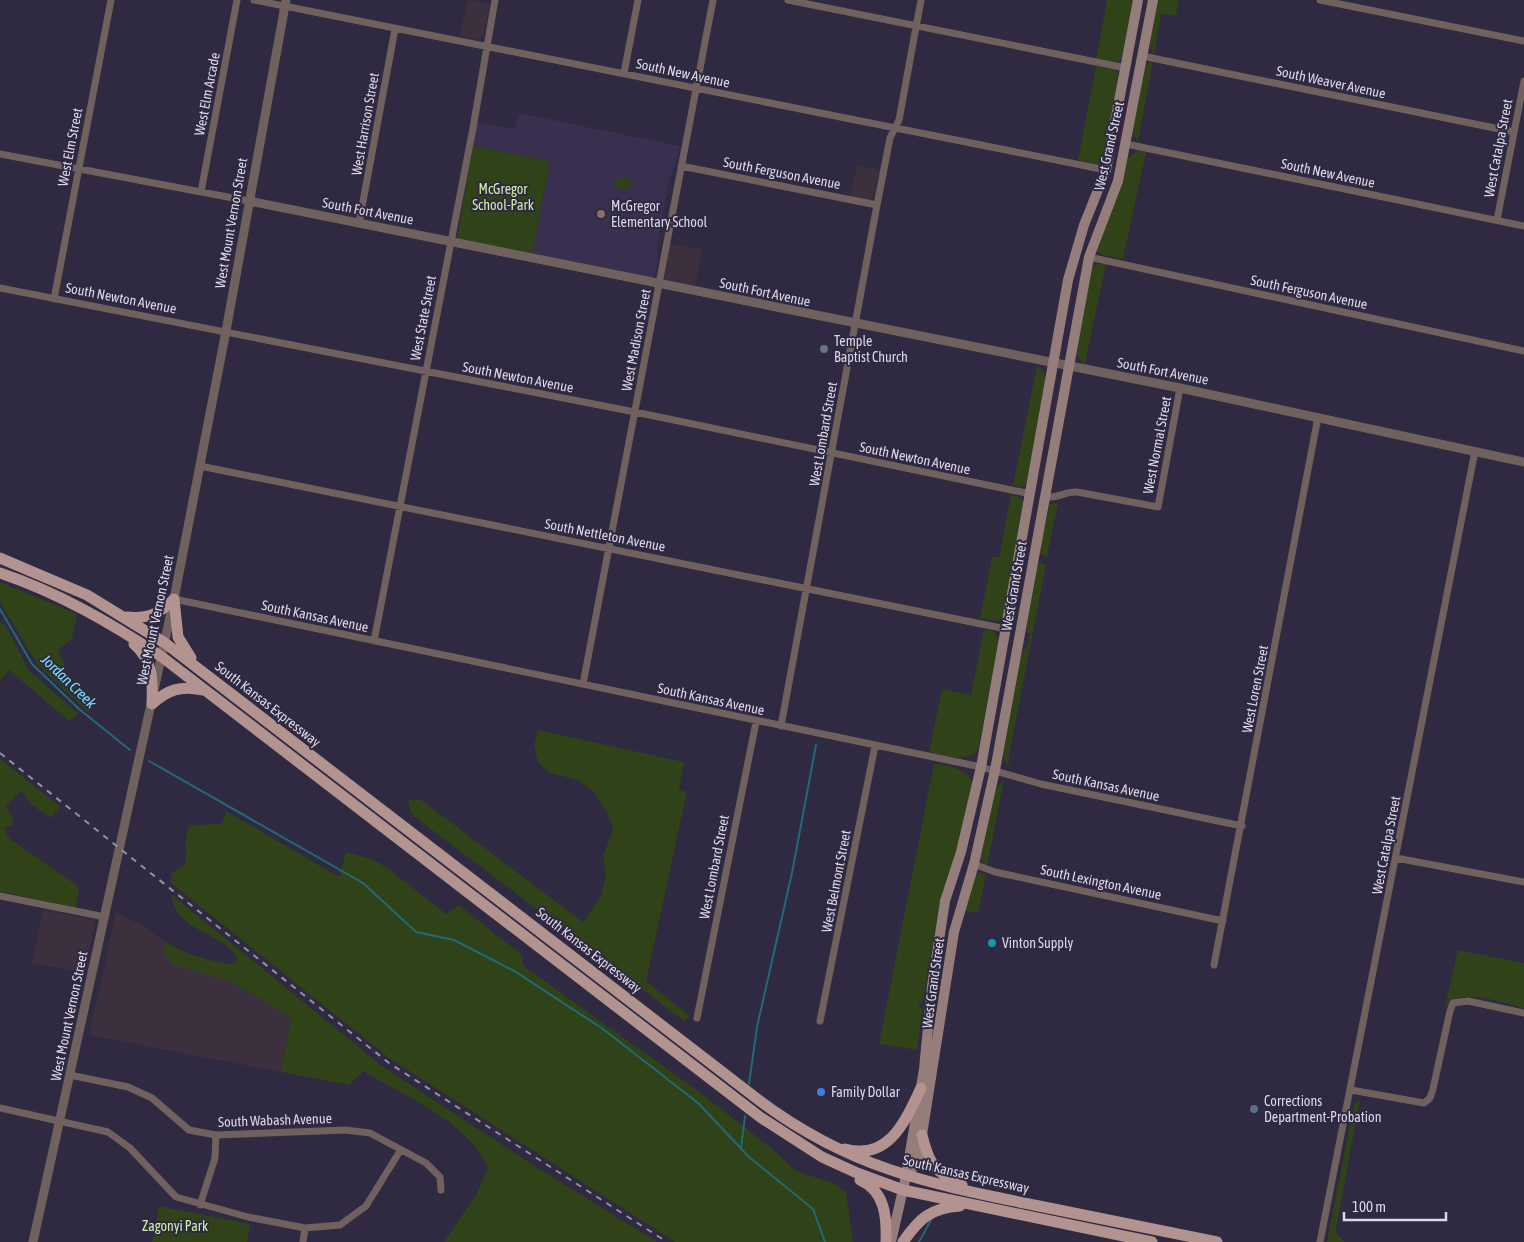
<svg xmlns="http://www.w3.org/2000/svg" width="1524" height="1242" font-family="'Asap Condensed',sans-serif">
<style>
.commercial{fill:#3c303f}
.built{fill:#38304e}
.green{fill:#304218}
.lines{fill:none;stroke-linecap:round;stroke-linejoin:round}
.stream{stroke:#216a79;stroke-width:2}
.minor{stroke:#70615f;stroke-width:7}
.tertiary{stroke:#70615f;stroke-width:9}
.secondary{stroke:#957d7b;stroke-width:10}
.primary{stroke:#b29390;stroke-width:11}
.rail{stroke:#9591a4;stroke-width:2;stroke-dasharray:6 6;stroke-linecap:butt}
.education-dot{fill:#8d6e63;stroke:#2f2941;stroke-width:2}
.worship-dot{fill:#6b7280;stroke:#2f2941;stroke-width:2}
.culture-dot{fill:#0f9aa8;stroke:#2f2941;stroke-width:2}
.shop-dot{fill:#3f7fe0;stroke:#2f2941;stroke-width:2}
.service-dot{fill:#5c6f8a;stroke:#2f2941;stroke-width:2}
.labels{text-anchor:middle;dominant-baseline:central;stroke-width:4;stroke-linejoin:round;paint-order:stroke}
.street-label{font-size:14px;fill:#dbd8e8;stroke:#2f2941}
.park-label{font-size:14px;fill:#ccefa5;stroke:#2f2941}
.poi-label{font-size:14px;fill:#dbd8e8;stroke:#2f2941;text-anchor:start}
.water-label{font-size:15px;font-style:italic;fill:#77e1fa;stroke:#2f2941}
</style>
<rect width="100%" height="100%" fill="#2f2941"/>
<path class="commercial" d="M467,0L490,4L484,35L479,40L460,36Z
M857,165L880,170L872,201L850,198Z
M670,244L702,249L695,287L664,279Z
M43,910L96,920L84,973L32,963Z
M116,913L140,924L164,941L163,953L229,981L291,1017L281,1072L89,1035Z"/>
<path class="built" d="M519,113L679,146L676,164L669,179L657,249L658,257L655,276L651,278L532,253L550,161L473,146L477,122L515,129Z"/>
<path class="green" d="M1107,0H1134L1122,58L1118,62L1096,59Z
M1157,0H1179L1176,16L1161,14L1154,55L1149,44Z
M1153,61L1138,142L1132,132L1144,70L1147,64Z
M1096,66L1115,70L1119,75L1103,160L1097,164L1078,160Z
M473,146L550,161L532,253L457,238Z
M1137,151L1146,152L1123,259L1102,255L1097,250L1098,242L1122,184L1128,158Z
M617,177L631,179L629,189L615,188Z
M1097,264H1106L1085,364L1078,358L1076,350L1091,269Z
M1037,366L1042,369L1046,378L1027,483L1021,487L1013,485Z
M1011,495L1022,498L1023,502L1004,614L1000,621L980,619L992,557H999Z
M1058,503L1047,557L1039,553L1048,504Z
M1040,563L1046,565L1008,761L1011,767L1004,761L1002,754L1017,669L1024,649H1027L1030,634L1027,633L1026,620L1036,567Z
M0,582L77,614L72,639L58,650L69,677L92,707L88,713L37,664L0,602Z
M0,622L6,626L29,671L79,714L69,721L9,670L0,681Z
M984,629L995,632L999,641L978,750C966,764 944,755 929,752L942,689L971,695Z
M538,730L684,762L679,790L687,792L646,981L690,1016L684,1021L411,814L408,800L420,799L583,922L601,896L606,875L603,857L613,828L606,810L593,791L578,780L549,773L538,762L534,745Z
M0,759L61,807L51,818L32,805L21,791L6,807L14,819L12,826L4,828L9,838L75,884L79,890L76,908L0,891Z
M934,763C948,767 968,767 972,784L957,854L939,904L923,1002H920L919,1007L923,1008L917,1050L879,1044Z
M1004,780L987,866L981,860V855L995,789Z
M226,811L339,877L346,852L374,860L389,869L446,914L459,905L522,955V965L698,1091L771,1148L796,1171L833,1183L846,1192L853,1242H675L389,1058L171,883V874L185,864C188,849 183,840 189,825L222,824Z
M979,873L986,874L978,913L963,910L974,876Z
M171,894L382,1066L533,1165L657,1242H444L477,1193L488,1167C469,1123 403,1095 363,1071L349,1085L281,1072L291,1017L229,981L174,965L163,953L164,941C186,954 207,961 232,964L238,959C221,929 176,934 171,894Z
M1458,950L1524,963V1008C1501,1003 1463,986 1445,1007Z
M1360,1100L1336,1229L1337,1235L1345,1242H1327L1354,1104Z
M159,1206L250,1224L247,1242H152Z"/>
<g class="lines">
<path class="stream" d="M0,609L32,664L79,709L130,750
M149,761L363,883L416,932L454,940L516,972L603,1029L698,1103L749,1157L813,1209L825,1242
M749,1084L757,1027L792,873L816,745
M741,1149L745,1116
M919,1242L931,1220"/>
<path class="minor" d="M254,0L1106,170
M788,0L1126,68
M1320,0L1524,41
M1142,56L1514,132
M624,73L638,0
M1126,144L1524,226
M0,154L249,201
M681,166L877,205
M201,192L237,0
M1497,220L1524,81
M359,223L395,29
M1089,257L1524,351
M0,288L635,412L1031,494
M54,299L111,0
M200,466L1006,629
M1045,497C1059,499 1064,491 1077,492L1158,507L1180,388
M174,599L981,767L1041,784L1242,826
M374,641L473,128L495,0
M583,684L713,0
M781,726L877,205L890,138L899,120L921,0
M1396,858L1524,882
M974,864L995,872L1223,921
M0,896L105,917
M1214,965L1318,417
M697,1018L756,722
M820,1021L875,746
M70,1075L128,1087L152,1098L189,1130L216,1135L345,1130L370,1133L426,1163L440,1177L441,1190
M1351,1090L1424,1103L1430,1098L1433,1089L1450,1011L1453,1003L1468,1001L1524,1013
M0,1108L108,1132L130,1148L176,1197L248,1217L305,1228L340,1225L366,1206L400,1151
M200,1205L215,1158L216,1135
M303,1242L305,1228
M1320,1242L1475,451"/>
<path class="tertiary" d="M249,201L1180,388L1524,462
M33,1242L174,599L226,331L286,0"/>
<path class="secondary" d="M907,1176L918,1160L954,932L974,864L995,770L1089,257L1118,181L1153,0
M891,1242L906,1176L924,1069L932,986L945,901L961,852L981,767L1068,280L1084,225L1106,170L1138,0"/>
<path class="primary" d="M0,558L87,595L165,643L760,1101C850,1168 927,1183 1034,1205C1095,1217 1156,1230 1217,1242
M0,573C59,593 111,623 162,657L760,1117L822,1157L857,1173L903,1190L1152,1242
M174,599L178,637L191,658
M127,617C147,619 160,614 174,599
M134,644C153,660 153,682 152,704
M152,704C167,690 181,685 202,690
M922,1135C929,1164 934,1172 962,1185
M845,1149C890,1161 906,1119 921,1088
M860,1180C885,1191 887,1217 886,1242
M903,1242C919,1219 930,1208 960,1206"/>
<path class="rail" d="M0,753L389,1063L667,1242"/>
</g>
<circle class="education-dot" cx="601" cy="214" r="5"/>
<circle class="worship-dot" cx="824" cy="349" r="5"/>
<circle class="culture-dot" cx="992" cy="943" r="5"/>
<circle class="shop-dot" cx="821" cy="1092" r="5"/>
<circle class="service-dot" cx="1254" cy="1109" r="5"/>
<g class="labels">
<g class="street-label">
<text transform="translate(683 73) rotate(12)">South New Avenue</text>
<text transform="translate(1331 82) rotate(12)">South Weaver Avenue</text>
<text transform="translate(207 94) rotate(-79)">West Elm Arcade</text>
<text transform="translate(365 124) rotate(-80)">West Harrison Street</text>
<text transform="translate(1109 146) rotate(-77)">West Grand Street</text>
<text transform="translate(70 147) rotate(-79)">West Elm Street</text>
<text transform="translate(1498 148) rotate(-79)">West Catalpa Street</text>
<text transform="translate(782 173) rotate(11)">South Ferguson Avenue</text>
<text transform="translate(1328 173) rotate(12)">South New Avenue</text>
<text transform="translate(368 211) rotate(11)">South Fort Avenue</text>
<text transform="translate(231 223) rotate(-80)">West Mount Vernon Street</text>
<text transform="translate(765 292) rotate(12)">South Fort Avenue</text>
<text transform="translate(1309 292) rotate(12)">South Ferguson Avenue</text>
<text transform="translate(121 298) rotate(11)">South Newton Avenue</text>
<text transform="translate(423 318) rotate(-79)">West State Street</text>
<text transform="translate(636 340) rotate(-79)">West Madison Street</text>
<text transform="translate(1163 371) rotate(11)">South Fort Avenue</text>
<text transform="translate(518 377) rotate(11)">South Newton Avenue</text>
<text transform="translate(823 434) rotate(-80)">West Lombard Street</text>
<text transform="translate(1157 445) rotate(-79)">West Normal Street</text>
<text transform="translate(915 458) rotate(12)">South Newton Avenue</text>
<text transform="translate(605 535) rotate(11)">South Nettleton Avenue</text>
<text transform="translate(1014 586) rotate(-80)">West Grand Street</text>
<text transform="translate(315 616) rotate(12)">South Kansas Avenue</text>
<text transform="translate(155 620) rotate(-78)">West Mount Vernon Street</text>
<text transform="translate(1255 689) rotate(-79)">West Loren Street</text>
<text transform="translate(711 699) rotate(12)">South Kansas Avenue</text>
<text transform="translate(268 704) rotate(38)">South Kansas Expressway</text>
<text transform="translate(1106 785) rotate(12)">South Kansas Avenue</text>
<text transform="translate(1386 845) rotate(-79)">West Catalpa Street</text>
<text transform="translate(714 867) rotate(-79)">West Lombard Street</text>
<text transform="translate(836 881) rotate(-79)">West Belmont Street</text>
<text transform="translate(1101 882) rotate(12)">South Lexington Avenue</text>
<text transform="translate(589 950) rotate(38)">South Kansas Expressway</text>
<text transform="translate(933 983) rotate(-82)">West Grand Street</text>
<text transform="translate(69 1016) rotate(-78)">West Mount Vernon Street</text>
<text transform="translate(275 1120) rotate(-2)">South Wabash Avenue</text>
<text transform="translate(966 1174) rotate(13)">South Kansas Expressway</text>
</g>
<g class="park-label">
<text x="503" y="189">McGregor<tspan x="503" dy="16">School-Park</tspan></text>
<text x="175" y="1226">Zagonyi Park</text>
</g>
<g class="poi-label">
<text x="611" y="206">McGregor<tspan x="611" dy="16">Elementary School</tspan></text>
<text x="834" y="341">Temple<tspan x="834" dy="16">Baptist Church</tspan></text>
<text x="1002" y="943">Vinton Supply</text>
<text x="831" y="1092">Family Dollar</text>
<text x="1264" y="1101">Corrections<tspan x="1264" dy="16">Department-Probation</tspan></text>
</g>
<g class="water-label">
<text transform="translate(69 681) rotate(44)">Jordan Creek</text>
</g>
</g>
<path d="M1344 1212v8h102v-8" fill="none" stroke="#dbd8e8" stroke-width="2.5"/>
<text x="1352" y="1212" font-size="15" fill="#dbd8e8" stroke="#2f2941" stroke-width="4" paint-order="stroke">100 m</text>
</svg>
